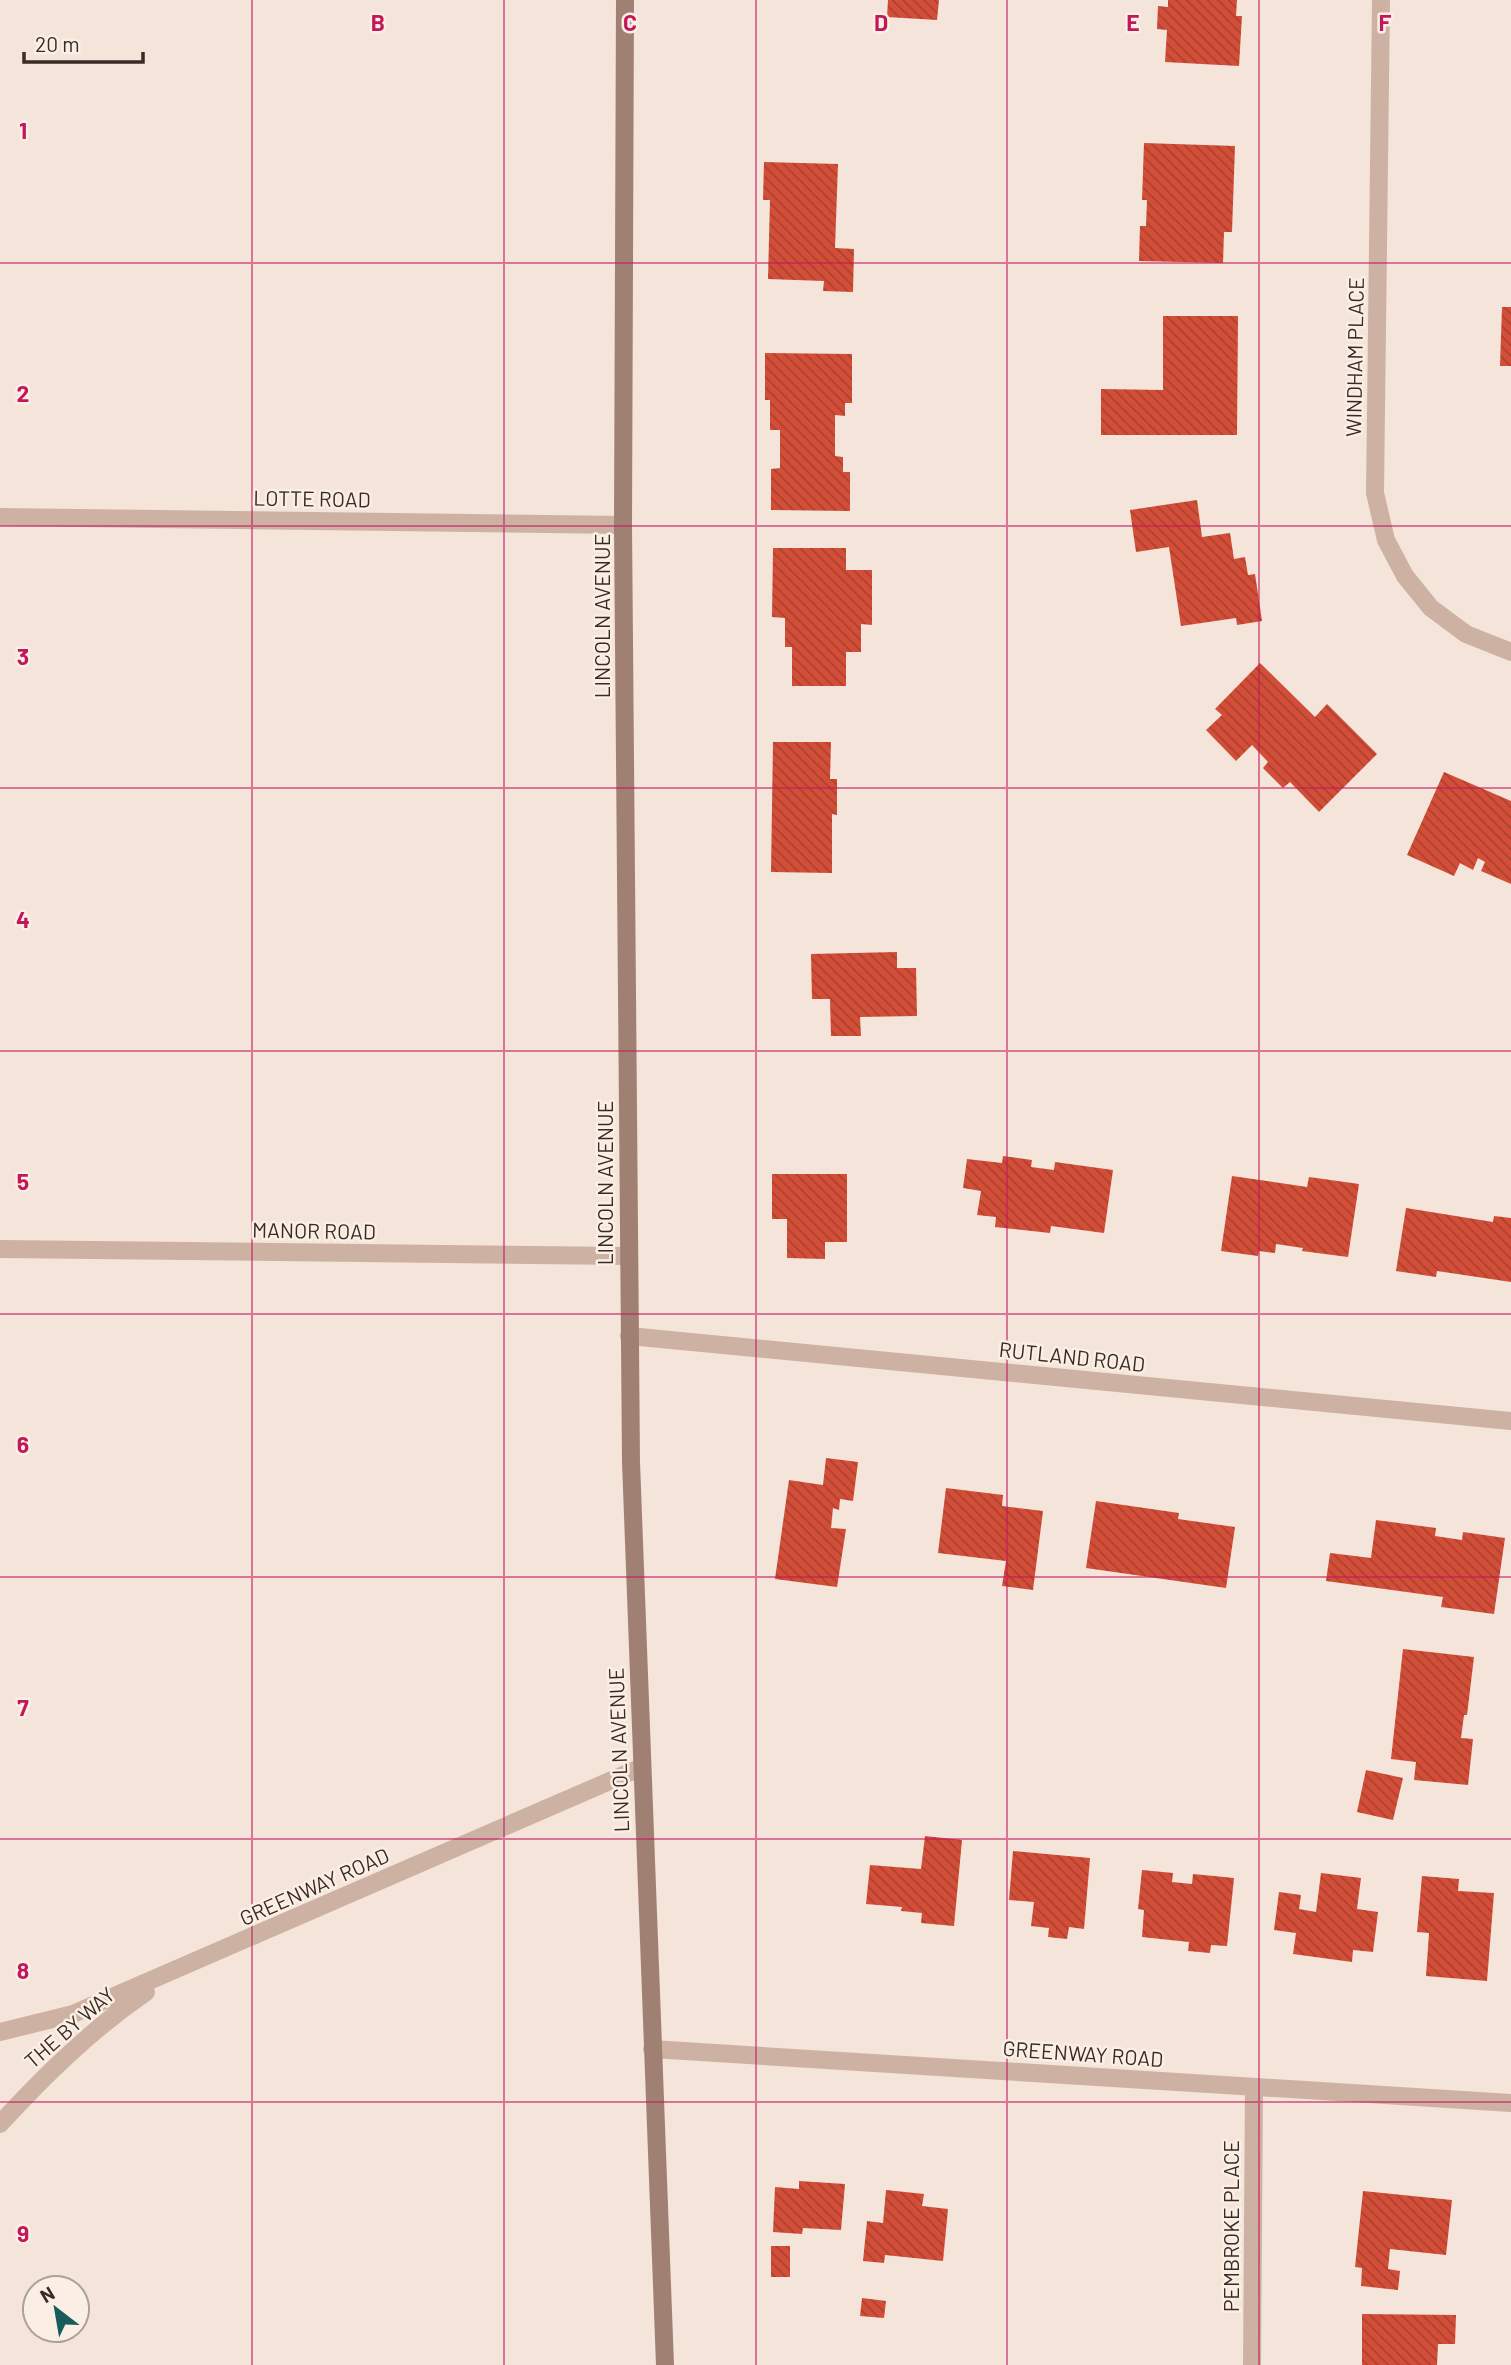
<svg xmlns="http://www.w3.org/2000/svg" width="1511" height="2365" font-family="Barlow,sans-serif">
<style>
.building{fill:url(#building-back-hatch)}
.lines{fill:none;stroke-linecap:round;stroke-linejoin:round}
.street{stroke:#cdb2a3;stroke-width:18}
.secondary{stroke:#a18074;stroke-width:18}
.grid{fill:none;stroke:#c2185b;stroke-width:2;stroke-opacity:0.55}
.labels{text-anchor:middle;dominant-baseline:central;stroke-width:5;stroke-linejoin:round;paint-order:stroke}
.street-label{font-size:21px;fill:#382a26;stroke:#fbefe5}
.grid-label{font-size:23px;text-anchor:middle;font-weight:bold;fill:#c2185b;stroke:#fbefe5;stroke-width:5;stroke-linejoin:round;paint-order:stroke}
</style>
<defs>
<pattern id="building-back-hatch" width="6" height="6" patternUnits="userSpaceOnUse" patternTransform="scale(1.75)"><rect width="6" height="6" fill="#d34e38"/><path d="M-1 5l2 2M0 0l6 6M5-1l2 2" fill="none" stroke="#ac412f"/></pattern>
</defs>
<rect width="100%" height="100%" fill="#f4e4d9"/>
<path class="building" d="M888,0H939L937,20L887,17Z
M1168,0H1237L1236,16H1242L1239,66L1165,62L1167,30L1157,29L1158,6L1168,7Z
M1144,143L1235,146L1232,232H1224L1223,263L1139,261L1140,226H1146L1147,200H1142Z
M764,162L838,164L835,248L854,249L853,292L823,291L824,281L768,279L770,200H763Z
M1502,307H1511V366H1500Z
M1163,316H1238L1237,435H1101V389L1163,390Z
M765,353L852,354V403H845V416L835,415V456L843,457V472H850V511L771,510V469L780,468V430H770V400H765Z
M1197,500L1202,537L1230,533L1234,559L1245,557L1248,575L1255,574L1262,621L1237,625L1236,618L1181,626L1169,547L1136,552L1130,510Z
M773,548H846V570H872V625L861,624V652H846V686H792V647H785V618L772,617Z
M1260,663L1315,717L1327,704L1377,754L1319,812L1290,782L1283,788L1263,768L1268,762L1252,745L1236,761L1206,730L1222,715L1215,709Z
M773,742H831L830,779H837V815L832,814V873L771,872Z
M1444,772L1511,801V884L1481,871L1485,862L1478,858L1473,870L1460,863L1454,876L1407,855Z
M897,952V968H916L917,1016L860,1017L861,1036H831L830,999H812L811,954Z
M1003,1156L1032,1160L1031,1167L1054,1170L1055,1162L1113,1170L1104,1233L1051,1226L1050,1233L995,1227L996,1217L977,1215L981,1191L963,1188L967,1159L1002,1163Z
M772,1174H847V1242H825V1259L787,1258V1219H772Z
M1232,1176L1307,1187L1309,1177L1359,1184L1348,1257L1302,1251L1303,1248L1276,1244L1275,1253L1259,1251L1258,1256L1221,1251Z
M1406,1208L1493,1222L1494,1216L1511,1218V1282L1437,1271L1436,1277L1396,1271Z
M826,1458L858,1462L853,1501L840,1499L839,1510L833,1508L831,1528L846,1529L837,1587L775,1579L789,1480L823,1485Z
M946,1488L1003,1495L1002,1506L1043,1511L1033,1590L1002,1586L1006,1561L938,1553Z
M1096,1501L1179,1513L1178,1519L1235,1527L1226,1588L1086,1568Z
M1376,1520L1436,1528L1435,1536L1462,1540L1463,1532L1505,1538L1494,1614L1441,1607L1443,1597L1326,1581L1330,1553L1371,1558Z
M1403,1649L1474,1657L1467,1715H1464L1461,1738L1473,1739L1468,1785L1414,1780L1416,1762L1391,1759Z
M1366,1770L1403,1778L1393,1820L1357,1812Z
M925,1836L962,1840L954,1926L921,1923L922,1913L901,1911L902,1907L866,1904L870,1865L921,1869Z
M1013,1851L1090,1858L1084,1929L1069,1927L1067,1939L1048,1937L1049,1928L1031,1926L1034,1902L1009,1900Z
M1142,1870L1173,1873L1172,1882L1192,1884L1193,1874L1234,1878L1227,1946L1211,1945L1210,1953L1188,1951L1189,1942L1142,1937L1144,1910L1138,1909Z
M1321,1873L1361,1878L1357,1909L1378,1912L1373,1952L1353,1950L1352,1962L1293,1954L1296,1933L1274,1930L1279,1892L1301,1895L1299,1909L1316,1912Z
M1422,1876L1459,1879L1458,1891L1494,1893L1487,1981L1426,1976L1429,1933L1417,1932Z
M799,2181L845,2184L841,2230L803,2228L802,2234L773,2232L775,2187L799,2189Z
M886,2190L924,2194L922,2206L948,2209L943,2261L885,2255L884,2263L863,2261L867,2221L883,2223Z
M1363,2191L1452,2200L1446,2255L1390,2249L1388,2269L1400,2271L1398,2290L1361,2286L1362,2268L1355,2267Z
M771,2246H790V2277H771Z
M862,2298L886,2301L884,2318L860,2316Z
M1362,2314L1456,2315L1455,2344H1438L1437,2365H1362Z"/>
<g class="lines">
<path class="street" d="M1381,0L1375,493L1386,540L1405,576L1431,608L1466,634L1511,652
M0,517L623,525
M0,1249L628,1256
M629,1336L1511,1421
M0,2032L73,2014L642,1767
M652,2049L1511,2103
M0,2124C45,2075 91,2030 146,1992
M1252,2365L1254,2087"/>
<path class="secondary" d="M625,0L623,525L631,1462L665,2365"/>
</g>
<path class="grid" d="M252,0V2365M504,0V2365M756,0V2365M1007,0V2365M1259,0V2365M0,263H1511M0,526H1511M0,788H1511M0,1051H1511M0,1314H1511M0,1577H1511M0,1839H1511M0,2102H1511"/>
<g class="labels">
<g class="street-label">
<text transform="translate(1354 357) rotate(-89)">WINDHAM PLACE</text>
<text transform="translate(312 498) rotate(1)">LOTTE ROAD</text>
<text transform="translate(601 616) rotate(-90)">LINCOLN AVENUE</text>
<text transform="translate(604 1183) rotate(-90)">LINCOLN AVENUE</text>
<text transform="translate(314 1230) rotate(1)">MANOR ROAD</text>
<text transform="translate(1072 1356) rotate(6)">RUTLAND ROAD</text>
<text transform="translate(618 1750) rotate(-92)">LINCOLN AVENUE</text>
<text transform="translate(314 1886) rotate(-24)">GREENWAY ROAD</text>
<text transform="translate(69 2027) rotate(-41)">THE BY WAY</text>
<text transform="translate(1083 2053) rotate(4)">GREENWAY ROAD</text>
<text transform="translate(1230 2226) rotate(-90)">PEMBROKE PLACE</text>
</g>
</g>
<g class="grid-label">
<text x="378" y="31">B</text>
<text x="630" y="31">C</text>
<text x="881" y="31">D</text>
<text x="1133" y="31">E</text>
<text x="1385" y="31">F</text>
<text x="23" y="139">1</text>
<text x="23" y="402">2</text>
<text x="23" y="665">3</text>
<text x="23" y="928">4</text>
<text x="23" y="1190">5</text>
<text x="23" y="1453">6</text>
<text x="23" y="1716">7</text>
<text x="23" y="1979">8</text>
<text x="23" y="2242">9</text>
</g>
<g transform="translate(56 2309) rotate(329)"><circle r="33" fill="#fbefe5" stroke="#ada099" stroke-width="2"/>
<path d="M0-5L12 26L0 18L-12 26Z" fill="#175d5b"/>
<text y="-10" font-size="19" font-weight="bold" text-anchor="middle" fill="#382a26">N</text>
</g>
<path d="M24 52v10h119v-10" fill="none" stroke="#382a26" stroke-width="3.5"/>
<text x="35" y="52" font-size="21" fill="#382a26" stroke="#fbefe5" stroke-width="5" paint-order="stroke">20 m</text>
</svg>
